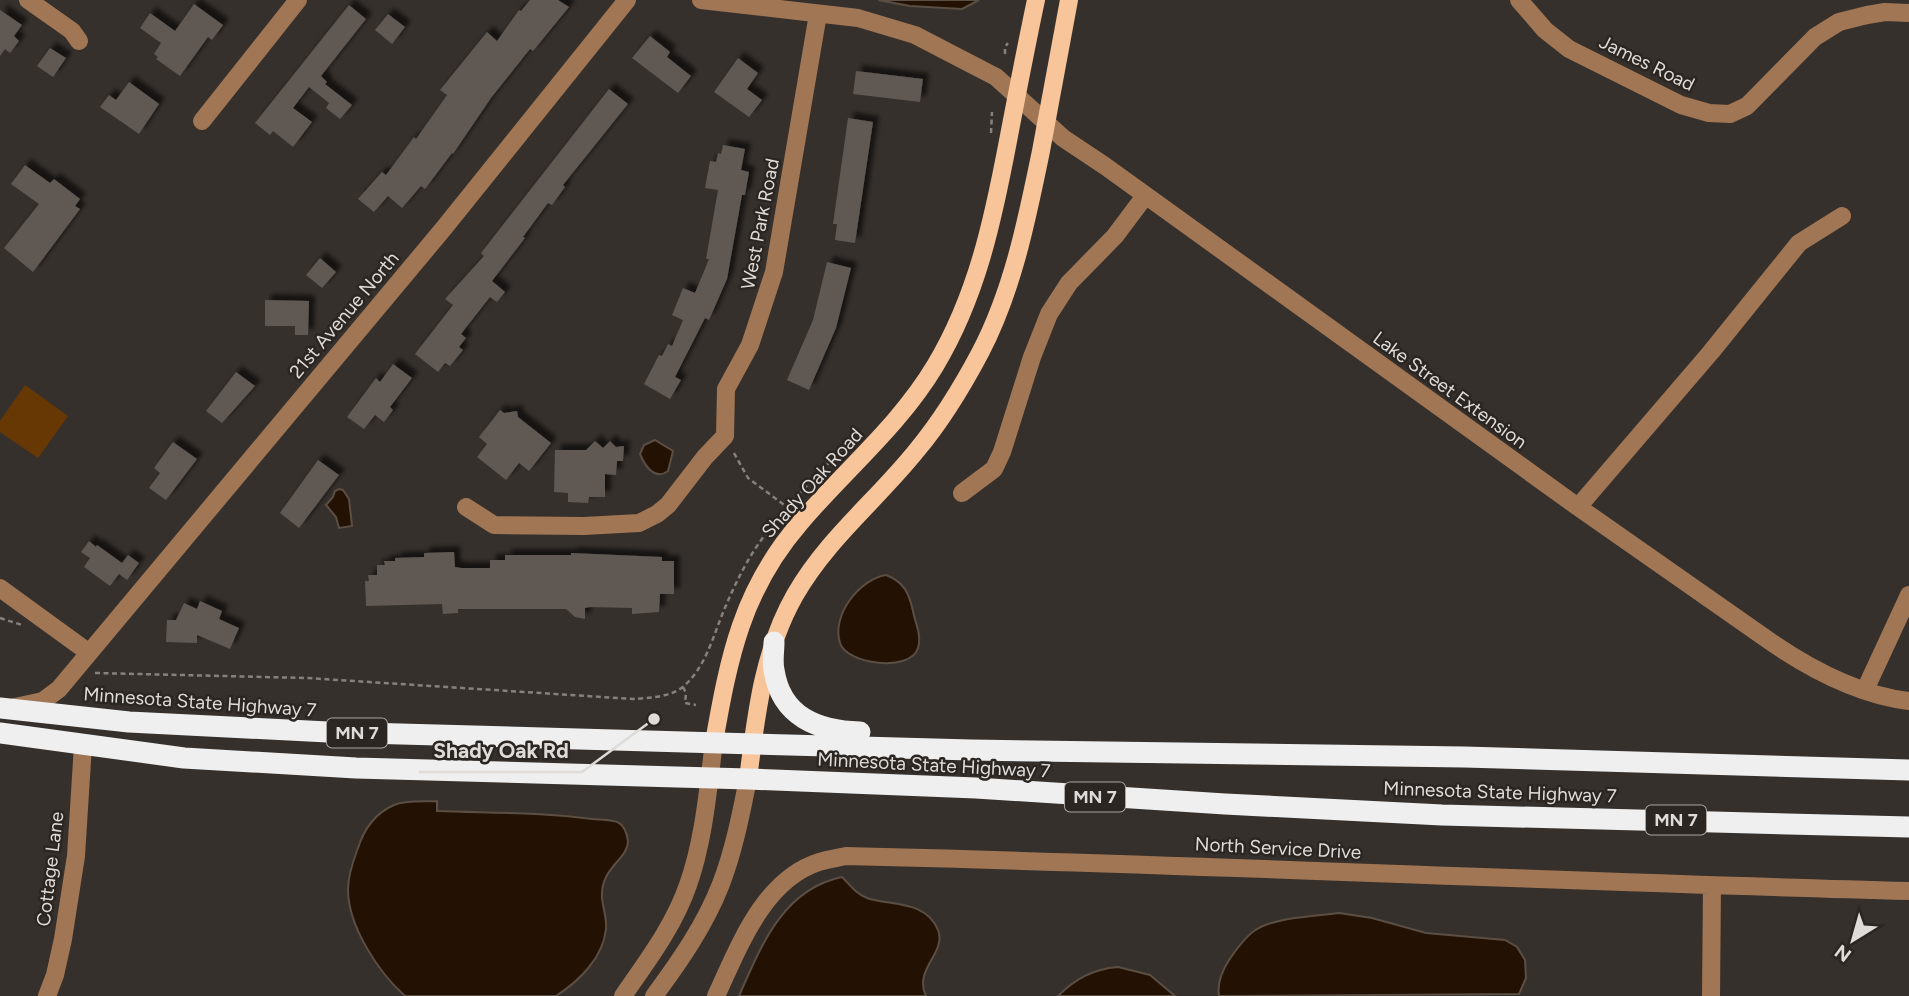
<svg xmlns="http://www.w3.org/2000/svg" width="1909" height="996" font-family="Figtree,sans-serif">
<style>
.green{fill:#683804}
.water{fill:#231103;stroke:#5b4e43;stroke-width:2}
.building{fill:#5f5853;filter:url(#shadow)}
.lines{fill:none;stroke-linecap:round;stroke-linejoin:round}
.path{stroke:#85817d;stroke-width:2.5;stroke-dasharray:5 3.5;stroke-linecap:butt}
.minor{stroke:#a17654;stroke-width:18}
.major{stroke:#f8c49a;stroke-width:18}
.highway{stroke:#efefef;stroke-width:21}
.labels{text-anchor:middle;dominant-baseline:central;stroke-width:5;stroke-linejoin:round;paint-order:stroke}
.shield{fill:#2c2622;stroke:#a9a5a1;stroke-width:2}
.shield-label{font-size:18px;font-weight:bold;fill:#dedbd8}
.street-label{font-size:19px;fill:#dedbd8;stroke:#2c2622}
.leader{fill:none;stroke:#dedbd8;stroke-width:2.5}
.callout-dot{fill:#dedbd8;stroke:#2c2622;stroke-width:2.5}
.callout-label{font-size:21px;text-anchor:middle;font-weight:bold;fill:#dedbd8;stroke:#2c2622;stroke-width:5;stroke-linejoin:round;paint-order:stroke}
</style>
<defs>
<filter id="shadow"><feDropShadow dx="6" dy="-6" stdDeviation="2" flood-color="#0009"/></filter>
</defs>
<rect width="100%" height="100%" fill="#36302c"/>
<path class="green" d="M25,385L68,416L38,458L0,432V421Z"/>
<path class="water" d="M878,0H979L962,9L910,6Z
M655,440L673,451L668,471C655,481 645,466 640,454L644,445Z
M339,489L343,490L349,499L352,526L339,528L336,517L326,505L333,497L335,491Z
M886,575C904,582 909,593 913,611C915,623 922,635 918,648C910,673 846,664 840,643C831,615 860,579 886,575Z
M437,801V811C489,813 541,812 592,819C600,820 612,819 619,823C625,826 627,835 628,841C628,860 600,867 602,898C603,908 607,919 606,929C603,958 579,981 556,996H405C379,973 348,926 348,890C348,876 353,861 358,848C364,829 376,813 394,805C406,800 424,802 437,801Z
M842,877C850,885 856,894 867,898C890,906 926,900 938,930C947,953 913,969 926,996H739C761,946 783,889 842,877Z
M1339,913L1372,918L1426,933L1505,940L1517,947L1525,960L1526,978L1519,994L1219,996C1217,984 1222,971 1229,960C1236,950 1244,938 1254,931C1274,917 1315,916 1339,913Z
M1118,967L1150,975L1175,996H1058C1075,979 1093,969 1118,967Z"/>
<path class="building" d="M530,0H558L569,7L533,51L530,49L491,98L453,154L452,153L425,189L421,186L402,208L388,196L374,212L358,199L382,172L386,175L414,137L416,139L447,95L440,90L487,32L497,41L519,10L521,11Z
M194,4L223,25L212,40L208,37L180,76L156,59L158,57L154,54L161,43L140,28L150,13L175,31Z
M349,5L366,19L321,76L327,82L325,84L352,105L340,119L326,108L329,103L309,87L293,108L312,122L293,147L273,131L270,135L255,123Z
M0,10L22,25L14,36L19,41L10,53L5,49L0,56Z
M388,14L405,27L392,44L375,30Z
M650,36L670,52L667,57L691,76L678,93L632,58Z
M50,48L66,58L53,77L37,66Z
M738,58L758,73L747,89L762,100L749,117L714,92Z
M856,71L923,79L920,102L853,94Z
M129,82L159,104L139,134L100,107L109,95L116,100Z
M609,89L628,104L563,185L565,187L552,205L548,203L523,237L525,238L492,281L505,292L497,302L490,297L461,334L466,338L459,347L463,350L450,366L445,363L438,372L415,354L453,305L445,299L484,256L481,253Z
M848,118L873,122L855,243L835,240L837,224H833Z
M723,145L745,149L741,170L749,172L745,195H742L727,279L709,320L705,318L675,377L681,380L670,399L644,384L659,355L662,356L668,344L672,346L683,320L672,315L683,288L695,293L709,259H706L718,190L705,188L710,161L716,162L718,153L721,154Z
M25,165L50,183L54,179L80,199L75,206L80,209L33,272L4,248L39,204L11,184Z
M320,258L336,272L322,288L306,275Z
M827,262L851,268L836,328L809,390L787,380L813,320Z
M265,300L309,301L308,335H295V326H265Z
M393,364L412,378L390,407L393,410L384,422L375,415L364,429L347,417L376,378L380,382Z
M236,372L255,386L222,423L206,411Z
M500,410L504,413L517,411L518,417L551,443L529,471L519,463L506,480L477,457L487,444L479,437Z
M595,441L603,448L610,441L616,447L624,446L623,461H617L616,475L605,474V497H589L588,503L568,502V493L554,492L555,450H586Z
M173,442L197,459L166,500L149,488L160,473L154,468Z
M318,460L339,475L299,528L280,513Z
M89,541L96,547L97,545L122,563L128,555L139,563L127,580L119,574L110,586L84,567L90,558L81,552Z
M454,552L455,567L461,568H490V560H505V555H571V553L662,557V561H674V594H660L659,612L632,614V608L590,607L585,608V619L575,617L566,609H458V613L443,614L442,604L366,606L365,581H369L368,575H377V565H385L384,561H395V558L424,557V553Z
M200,601L222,611L219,619L239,628L230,649L197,635V643L166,642L167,620H176L184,603L197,609Z"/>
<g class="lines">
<path class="path" d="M1005,54V47L1008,43
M991,133L992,112
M734,453L748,478L787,507
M0,618L22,625
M95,673L307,678L633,699C650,698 671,697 684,686C705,667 712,640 722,615C730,595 739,576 750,557C778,511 819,474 856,435
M683,687L686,693L685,703L696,705"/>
<path class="minor" d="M28,0L72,31L79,41
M701,0L858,18L915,35L996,77L1063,138L1105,166L1578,507L1771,642C1812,670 1859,695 1909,701
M1519,0L1545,30L1569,49L1681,105L1709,113L1730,114L1747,106L1815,37L1839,22L1867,15L1885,12L1909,13
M202,121L298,0
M962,493L994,469L1002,452L1032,357L1049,314L1069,283L1115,236L1145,196
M466,507L494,525L584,526L639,523L657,514L668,505L705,457L725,436L726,389L750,345L774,272L818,14
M1578,507L1711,352L1799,243L1842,216
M0,588L88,652
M1865,690L1909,595
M15,707L43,701L59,689L444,228L627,0
M47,996L55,975L63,939L76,856L83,745
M623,996C647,961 674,926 688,885C704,840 708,789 714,742
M654,996C680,961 705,925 721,884C734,850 741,814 748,779
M716,996C739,947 763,880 819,862C828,859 837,858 846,856C1201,864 1555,882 1909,891
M1711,996L1712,886"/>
<path class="major" d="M714,742C729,657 742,590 800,523C845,470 899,426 935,366C977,296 993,220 1008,141C1017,94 1026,47 1036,0
M748,779C756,716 763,651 795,595C827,539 877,500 917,450C942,420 962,387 980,353C1013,290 1027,219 1041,151C1050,100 1060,50 1069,0"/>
<path class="highway" d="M774,642C774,651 772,661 774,670C781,717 818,731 860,732
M0,708L129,722L328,732L971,750L1464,757L1909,770
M0,733L184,758L356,768L748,779L976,788L1225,804L1442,815L1909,827"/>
</g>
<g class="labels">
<g class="shield">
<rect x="327" y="718.5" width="60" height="29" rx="5"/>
<rect x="1065" y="782.5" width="60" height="29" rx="5"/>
<rect x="1646" y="805.5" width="60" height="29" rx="5"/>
</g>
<g class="shield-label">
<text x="357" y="733">MN 7</text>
<text x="1095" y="797">MN 7</text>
<text x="1676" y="820">MN 7</text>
</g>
<g class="street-label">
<text transform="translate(1647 63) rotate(26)">James Road</text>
<text transform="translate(760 224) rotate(-79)">West Park Road</text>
<text transform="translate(344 315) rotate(-50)">21st Avenue North</text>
<text transform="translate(1450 390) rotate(36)">Lake Street Extension</text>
<text transform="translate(812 483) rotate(-48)">Shady Oak Road</text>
<text transform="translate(200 702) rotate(4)">Minnesota State Highway 7</text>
<text transform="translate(934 765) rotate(3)">Minnesota State Highway 7</text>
<text transform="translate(1500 792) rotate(2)">Minnesota State Highway 7</text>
<text transform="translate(1278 848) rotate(3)">North Service Drive</text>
<text transform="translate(50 869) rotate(-83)">Cottage Lane</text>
</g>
</g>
<path class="leader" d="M654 719L582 772H419"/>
<circle class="callout-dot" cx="654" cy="719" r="7"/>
<g class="callout-label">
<text x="501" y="758">Shady Oak Rd</text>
</g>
<g transform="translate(1853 940) rotate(217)" stroke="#2c2622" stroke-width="5" paint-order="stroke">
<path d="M0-5L12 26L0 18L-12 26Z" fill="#dedbd8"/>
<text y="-10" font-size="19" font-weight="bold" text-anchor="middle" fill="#dedbd8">N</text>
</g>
</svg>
